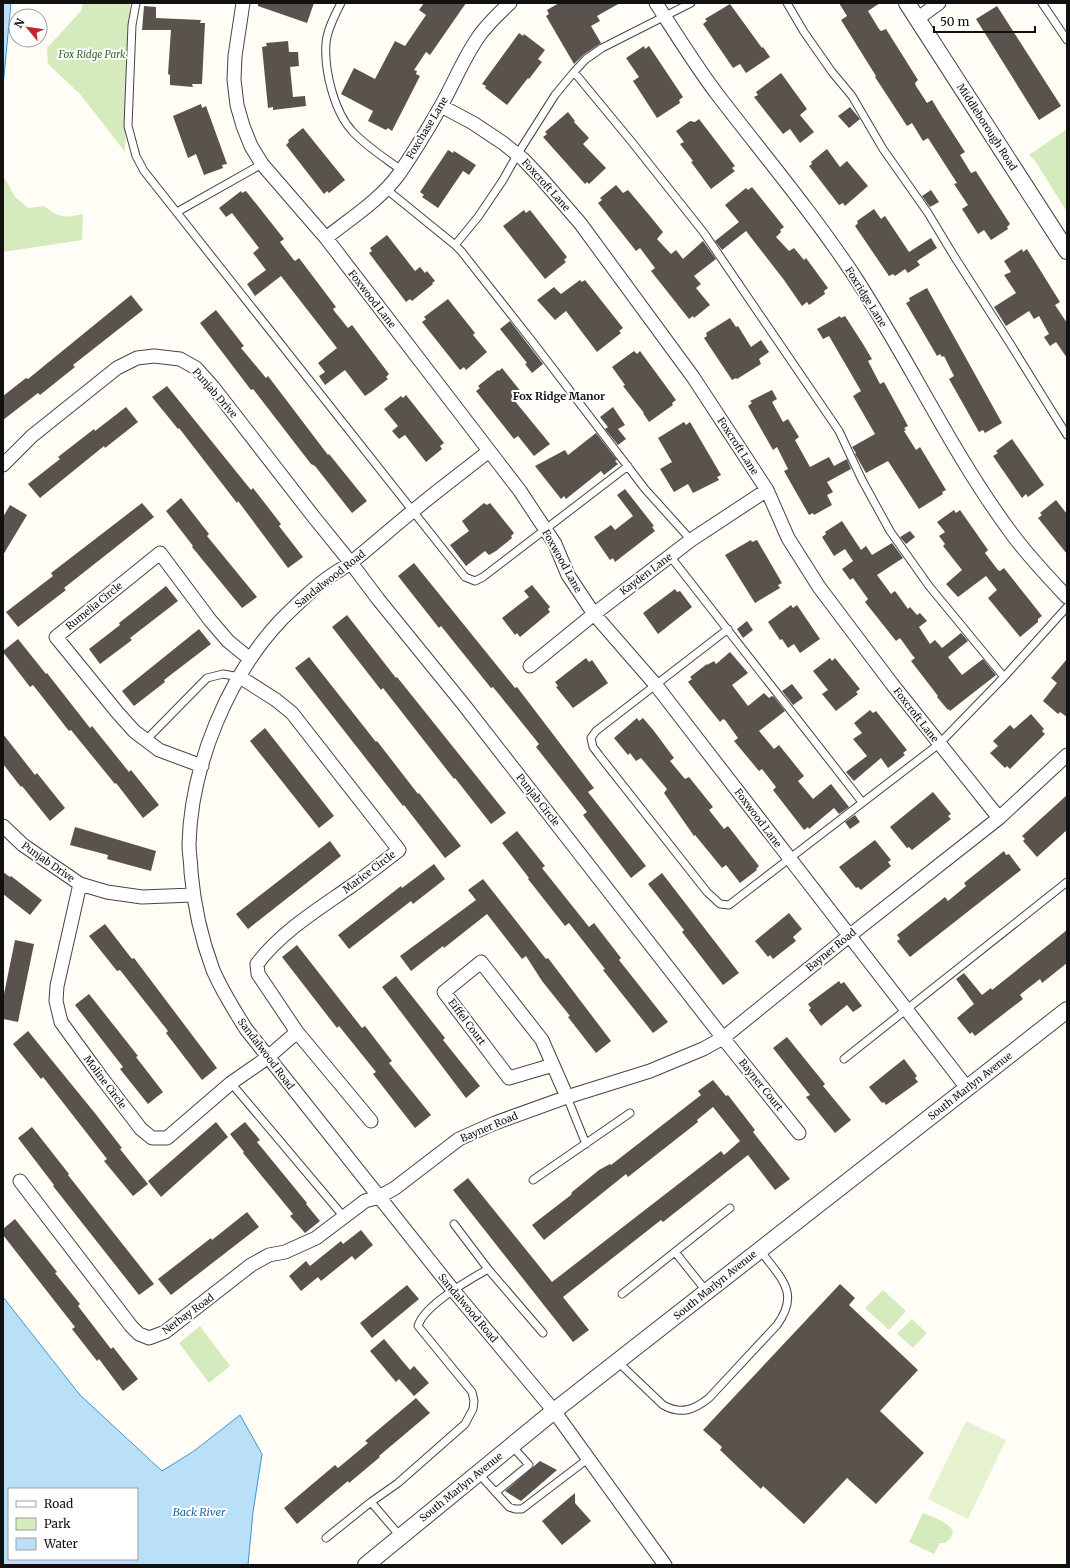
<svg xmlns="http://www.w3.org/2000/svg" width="1070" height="1568" font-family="Merriweather,serif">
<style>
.green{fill:#d5ebbd}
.pitch{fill:#e6f2cf}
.water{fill:#b9e0f7;stroke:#3f96cf;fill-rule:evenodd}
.building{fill:#5a524d}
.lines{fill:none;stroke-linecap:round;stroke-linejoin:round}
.service-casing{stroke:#444;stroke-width:9}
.minor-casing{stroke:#444;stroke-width:15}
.tertiary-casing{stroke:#444;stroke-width:18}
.service{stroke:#fff;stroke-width:7}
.minor{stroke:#fff;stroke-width:13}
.tertiary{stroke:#fff;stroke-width:16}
.labels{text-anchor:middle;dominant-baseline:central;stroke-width:4;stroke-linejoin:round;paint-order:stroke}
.park-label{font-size:10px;font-style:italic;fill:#2f6b1f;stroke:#fff}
.street-label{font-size:10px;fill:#111;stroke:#fff}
.neighbourhood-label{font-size:11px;font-weight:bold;fill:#111;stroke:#fff}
.water-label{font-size:11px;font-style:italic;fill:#1768a6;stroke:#fff}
</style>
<rect width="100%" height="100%" fill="#fffdf5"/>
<path class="green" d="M83,3H130L125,152L80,94L48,64L47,48L81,11Z
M1067,129V212L1034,159L1029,155Z
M3,178L6,180L15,197L28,208L44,206C60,218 63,218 83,214L82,240L3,252Z
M883,1290L906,1311L889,1330L865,1308Z
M912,1319L927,1333L913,1348L897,1334Z
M200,1326L230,1366L209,1383L179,1343Z
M923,1513C932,1517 950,1522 953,1532L951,1538L945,1543H940L934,1554L909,1542Z"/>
<path class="pitch" d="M966,1421L1006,1440L968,1519L928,1499Z"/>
<path class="water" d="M3,3H11L3,86Z
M3,1297L80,1395L162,1471L194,1451L240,1415L262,1454L253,1512L248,1565H3ZM9,1489H137V1559H9Z"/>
<path class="building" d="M258,3H314L307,23L258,6Z
M424,3H466L430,55L426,52L414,70L417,71L416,74L420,76L392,131L388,128L386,130L368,121L373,111L341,94L354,68L375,79L395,41L405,46L426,15L419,10Z
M559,3H620L597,16L600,21L591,26L601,43L583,55L574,64L546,16L549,14L547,10Z
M839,3H880L868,11L879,29L881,31L886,29L918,80L915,83L916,86L927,103L932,100L941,115L965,152L960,155L971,173L976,171L977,173L1010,224L1007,227L1008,229L991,240L984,230L978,234L962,209L968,205L954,184L957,183L928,138L923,141L912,123L907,126L875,77L876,76L841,20L847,16Z
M730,4L762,48L763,47L770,57L746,73L740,64L733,68L703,24L707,21L705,19Z
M144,6L156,7V18L201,20L200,23H205L202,84H192L193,87L170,85V75L168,74L171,30H142Z
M997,6L1061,106L1039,120L976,19Z
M519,33L523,36L524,34L545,50L538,59L542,62L529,79L528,78L507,105L485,88L486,86L482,84Z
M288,41L289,52H298L299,66L290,67L293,97L305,96L306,106L273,110V107L268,108L262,47L267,46L266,43Z
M644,46L645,49L649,46L683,97L679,100L680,103L657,118L633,81L639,77L626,58Z
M781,73L807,109L800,115L814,132L800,143L790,129L783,134L754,97L758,95L756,92Z
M201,104L202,108L206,106L227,164L222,165L223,168L204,175L196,154L188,158L173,116Z
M850,107L860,119L849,128L838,116Z
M568,112L575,121L574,122L589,138L583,144L606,168L589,184L587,182L585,184L543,137L547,134L545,132Z
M699,119L735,166L732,168L735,171L711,189L691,162L693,161L680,144L684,142L676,131L690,121L695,122Z
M303,128L345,180L329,193L327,191L324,194L286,145L289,142L288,140Z
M827,149L840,167L847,161L868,186L845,206L843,203L839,205L809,166L812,164L811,162Z
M448,150L453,153L454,151L476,165L469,175L463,171L438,208L422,197L424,195L420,192Z
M616,185L623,193L628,190L650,216L663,232L657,239L671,254L676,250L683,259L703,241L716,259L694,276L701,284L696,288L710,305L694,318L693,316L689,319L651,271L655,268L640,248L636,251L598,203L602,200L600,198Z
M752,187L784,227L780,230L781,232L776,237L789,251L794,248L804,260L806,258L828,288L824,291L825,294L809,305L807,302L802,306L784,280L746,231L722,250L715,241L739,222L725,205L746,188L748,190Z
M931,190L939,202L930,207L922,196Z
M241,191L242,193L246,191L284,239L280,242L293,259L295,261L299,258L336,307L333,309L335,312L348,328L352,325L389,374L386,377L388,379L371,392L365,396L345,370L325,385L319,376L325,372L318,363L337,348L281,276L255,296L247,284L266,270L253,253L259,248L232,213L226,217L219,208Z
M874,209L881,219L885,216L909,252L931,238L937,248L917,261L920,265L908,273L905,269L895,276L893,274L889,276L855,226L858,223L857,221Z
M524,210L526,213L530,210L567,257L564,260L566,262L545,279L503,226Z
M387,235L415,271L420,267L425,273L427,271L435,281L432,283L433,284L412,301L410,299L406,302L369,253L372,251L370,248Z
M1022,249L1023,252L1027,249L1060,302L1055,305L1067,323V358L1056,342L1050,346L1044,337L1049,334L1039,316L1034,319L1029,311L1006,326L994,307L1016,293L1004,275L1011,272L1004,261Z
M580,280L582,282L585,280L623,328L619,331L621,333L597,352L566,311L555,320L537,300L554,287L561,294Z
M927,288L1002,423L985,433L983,430L979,432L949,379L954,376L944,356L942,357L940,354L937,356L906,303L910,301L909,298Z
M131,295L143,310L73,365L75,367L40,395L38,393L3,420V396L26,378L28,379Z
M448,299L475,333L473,335L487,352L466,370L464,367L460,370L422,322L426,319L424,317Z
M216,310L244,346L241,348L266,378L268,376L328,455L329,454L367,501L352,513L315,466L311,464L253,389L251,390L200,323Z
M840,316L841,318L845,316L863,344L872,359L868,361L880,384L884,382L908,426L904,428L906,430L904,431L916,450L920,447L946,490L942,492L943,494L919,509L888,461L866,473L855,454L856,453L852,447L875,434L853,396L861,391L829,336L823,339L817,329Z
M730,318L736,327L738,326L751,347L761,340L769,352L759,359L761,364L737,379L736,378L732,380L704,338L707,336L706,333Z
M510,321L543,364L532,373L525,364L527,363L500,329Z
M634,351L637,354L640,351L676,400L672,403L673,405L649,422L643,413H644L623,386L625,385L612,367Z
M502,368L522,393L514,400L550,444L534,456L518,436L514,439L476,391L480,388L478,386L498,370L499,371Z
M167,386L251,490L253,488L281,524L279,526L303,557L288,568L238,501L237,503L179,428L178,429L152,397Z
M772,390L777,399L772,402L783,422L788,419L799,437L795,440L810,467L829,457L834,466L847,459L851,469L827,482L833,492L827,495L832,505L814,515L813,513L809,515L784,471L788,469L777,447L773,450L748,406L752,403L750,401Z
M406,395L444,443L440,446L442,449L426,462L405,435L399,439L392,431L398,426L384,409L401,396L403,398Z
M126,407L138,422L105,448L104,446L40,498L28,484L60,459L58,457L94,429L95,431Z
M613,407L625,425L618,429L626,439L618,445L605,429L608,427L600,417Z
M684,422L686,425L690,422L721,475L717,477L719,480L693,493L688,484L674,492L660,469L672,462L658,438Z
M596,433L617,460L615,461L618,464L604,475L601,471L566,499L564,496L561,499L535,466L565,450L568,455Z
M1012,439L1044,485L1028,497L1026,494L1022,498L993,456L998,453L996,451Z
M625,489L654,526L652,527L655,531L615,562L613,558L610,560L594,537L611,525L615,530L633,516L617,495Z
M181,498L209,534L207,536L257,597L242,608L192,547L193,546L166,511Z
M1056,500L1067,514V554L1038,518L1042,515L1040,513Z
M142,503L154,517L64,588L66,590L18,627L6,612L53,576L51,573Z
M484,503L487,505L490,503L514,533L511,536L512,538L496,551L489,555L485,551L466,566L450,545L469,531L462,521Z
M10,505L27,515L3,555V517Z
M954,510L956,513L960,510L988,550L985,553L998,570L1000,571L1004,568L1042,616L1038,619V622L1020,637L988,598L997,590L986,576L958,597L946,584L962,570L943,546L945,544L939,536L945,532L937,522Z
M842,521L861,550L866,546L872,555L892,543L903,558L877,575L891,594L895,591L908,609L910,607L917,615L920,613L927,621L919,627L930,644L935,640L942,648L961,633L968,641L948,657L962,675L983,659L996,675L950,711L949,709L948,710L937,697L938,696L911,661L915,658L913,656L900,638L896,641L865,602L868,599L853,578L850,580L842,569L853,561L845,549L834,556L822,537L826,534L825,532Z
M910,531L915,537L906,544L900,537Z
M751,540L752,542L757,540L782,583L778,585L780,588L755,603L725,555Z
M414,563L515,688L517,687L594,788L588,792L646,866L631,878L583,815L587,812L536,747L539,744L493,687L491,688L441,626L439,628L398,576Z
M532,585L550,607L548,609L550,612L520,637L517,633L515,635L502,618L529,597L524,591Z
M166,586L178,601L130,638L132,640L100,664L89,649L120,625L119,623Z
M675,589L677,592L680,591L692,607L658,634L643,613Z
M791,605L793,608L797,605L820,639L800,653L794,644L788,648L782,639L780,640L768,622Z
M347,615L396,678L397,677L506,813L491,824L455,778L454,779L383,688L381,690L332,627Z
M747,621L753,630L743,638L737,629Z
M199,629L211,644L164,680L165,682L134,706L122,691Z
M18,639L46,674L47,673L90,728L92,726L129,772L131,770L159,805L143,818L116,783L115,784L71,730L69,731L33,685L30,687L3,652V651Z
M730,652L748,673L732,685L748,706L764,693L769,698L772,696L774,697L785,711L759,731L774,749L779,745L804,776L798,781L813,799L831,784L849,807L839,814L834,808L809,829L808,827L804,830L773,790L776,787L762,769L759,771L734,741L738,738L725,720L723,719L720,722L688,682L692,679L690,677L707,664V665L714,661L716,664Z
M309,657L376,742L377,741L418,794L419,793L461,846L445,858L404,805L403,806L295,668Z
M586,658L589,662L592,660L608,683L573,708L556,687L558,686L555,682Z
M830,658L832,661L835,658L860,689L856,692L858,694L836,711L822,694L828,690L813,671Z
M1067,659V717L1060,712L1058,714L1043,701L1057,683L1051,678Z
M792,684L803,698L793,705L782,691Z
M870,710L873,713L876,711L907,750L903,753L905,755L888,768L881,758L854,781L846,772L867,756L853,739L862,733L854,723Z
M1031,714L1044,729L1042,731L1045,734L1010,769L1007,766L1005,768L990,753L998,746L993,741L1010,725L1014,729Z
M637,718L639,721L643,718L654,731L674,758L670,761L685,779L689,777L713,807L709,810L724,829L728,826L759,866L756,869L757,870L740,883L726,865L722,868L695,835L694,836L664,793L667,789L641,758L636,761L630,753L628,755L614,738Z
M265,728L334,816L319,828L250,741Z
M3,734L35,775L37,773L65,808L50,821L22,786L21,787L3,764Z
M933,792L951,814L948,816L951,819L912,850L909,847L907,848L890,827Z
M1067,795V830L1037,857L1023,841L1025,839L1022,836Z
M855,815L860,822L850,829L845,822Z
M75,827L156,851L151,871L107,859L108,855L70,845Z
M517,831L545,866L542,868L589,927L594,923L621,958L619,960L668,1022L653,1033L603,970L605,969L569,923L565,926L528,879L529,878L502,843Z
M875,840L891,860L888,862L891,866L861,890L858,887L856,888L839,867Z
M330,841L341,856L248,929L236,914Z
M1004,851L1006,855L1009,854L1021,870L910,957L897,941L900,939L897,935L945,897L948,901L966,886L964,883Z
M434,864L445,879L413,904L411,901L349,949L338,935L401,886L402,888Z
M3,872L10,877L11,876L42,900L30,915L3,894Z
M662,873L739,973L723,985L682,932L684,930L648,884Z
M483,879L546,959L548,958L611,1041L596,1053L568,1017L570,1016L542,981L526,956L522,959L487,914L444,948L443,946L411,971L400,956L476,900L468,890Z
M789,913L802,929L793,937L796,941L773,959L770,955L768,957L755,941Z
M105,924L132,959L134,958L217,1068L202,1080L166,1033L168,1031L120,970L117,971L89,936Z
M1067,930V963L1042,983L1040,979L1022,993L1020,995L1023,999L975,1036L972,1032L970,1034L957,1018L974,1004L956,979L964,973L982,995L991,988L992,990Z
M15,940L34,944L18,1022L3,1019V999Z
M297,945L362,1028L365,1026L392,1061L389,1063L431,1115L415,1128L373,1074L376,1072L339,1026L337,1028L282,957Z
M396,976L445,1038L443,1040L480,1086L466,1098L382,987Z
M839,981L841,984L844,982L862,1006L853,1012L847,1005L821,1026L809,1010L811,1008L808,1004Z
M89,994L138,1056L136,1057L163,1092L148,1104L120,1069L123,1067L75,1005Z
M28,1031L94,1112L122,1148L120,1149L148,1184L133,1196L104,1161L107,1159L43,1077L41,1079L13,1044Z
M787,1037L825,1084L823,1086L851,1120L835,1133L806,1097L810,1095L773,1048Z
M904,1059L917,1076L915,1078L918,1082L886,1105L884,1102L882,1103L869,1087Z
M713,1080L726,1096L728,1095L755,1130L753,1132L790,1179L775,1190L748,1155L663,1222L661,1220L563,1297L589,1330L573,1342L453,1190L468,1178L552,1282L721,1151L724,1155L740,1141L713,1107L697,1120L698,1122L628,1177L626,1174L544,1240L532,1225L571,1195L572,1192L599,1170L610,1164L611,1165L701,1095L698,1091Z
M216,1122L228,1137L161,1197L148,1181Z
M245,1122L260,1140L257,1142L307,1203L306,1204L320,1221L305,1233L290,1216L293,1214L243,1153L244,1152L230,1134Z
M32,1127L69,1174L68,1175L154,1284L139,1295L53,1186L54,1185L18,1138Z
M247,1212L259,1227L171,1295L158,1279L211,1238L212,1240Z
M15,1219L57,1272L55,1273L80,1304L78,1306L111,1349L113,1347L138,1379L123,1391L99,1359L97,1361L72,1329L75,1327L3,1235V1229Z
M361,1230L373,1245L355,1260L352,1256L321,1281L318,1277L301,1291L289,1276L306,1261L310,1266L341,1241L343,1244Z
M840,1284L855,1298L849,1305L918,1370L880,1411L924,1453L876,1504L847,1478L804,1524L763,1486L761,1489L720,1450L722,1447L703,1430Z
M407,1285L419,1299L372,1338L360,1323Z
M384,1339L410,1370L414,1366L429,1383L414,1396L399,1379L396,1382L370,1351Z
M416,1398L430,1413L379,1456L380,1457L349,1483L348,1481L297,1524L284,1508L335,1465L338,1468L368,1443L365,1441Z
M540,1461L557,1470L521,1501L505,1491Z
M575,1493V1503L591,1521L562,1545L542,1521Z"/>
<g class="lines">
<defs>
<path id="service" d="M136,3L132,25L128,126L136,156L144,171L465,577L475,581L483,577L628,466
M341,3C335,15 327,30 326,43C324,70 334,112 353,132C367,147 385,158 401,170
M787,3L804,32L832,72L852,96L883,149L928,213L954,256L1011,345L1050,408L1067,435
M1042,3L1067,40
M574,72L631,141L704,233L839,431L862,480L890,531L929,586L1004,677
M386,189L455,245L461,251L532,341L645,489L691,540
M177,212L262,164
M455,245L478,217L503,180L517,155L555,95L574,72L586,59L602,48L691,3
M670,556L862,802
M728,629L596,731L591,738L593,747L599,755L707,892L720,904L729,905L939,744L1004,677L1067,607
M146,740L207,678L223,674L240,677
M844,1059L1067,882
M231,1083L344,1217
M567,1097L586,1144
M533,1180L630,1113
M454,1224L488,1269L543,1333
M675,1252L707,1292
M622,1294L730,1208
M618,1362L663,1405C681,1415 694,1410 709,1398L777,1325C801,1292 780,1278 760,1250
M478,1473L509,1507L515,1509H522L589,1458
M496,1492L529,1465L512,1446
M400,1536L371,1502L398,1483L465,1424L473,1409L474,1401L472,1392L418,1326C424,1305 469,1280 488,1269
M326,1538L371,1502"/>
<path id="minor" d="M243,3L235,56L234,80L237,105L243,126L251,146L262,164L326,238L520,491L555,544L568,575L594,614L655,684L967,1088
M656,3C676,34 695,65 717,94C763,154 811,211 853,274C909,359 951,452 1012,534C1029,557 1048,577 1067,597
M917,19L939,3
M441,106L473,123L503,143L523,159L541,178L580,223L693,377L767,490L788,538L819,587L892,684L999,818
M326,238C351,218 380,200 399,174C414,152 428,129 441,106C455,81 465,54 482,32C491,21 500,12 510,3
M489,451C464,471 438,490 413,511C393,527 373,545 353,561C347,566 339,570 332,575C314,587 297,604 281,620C228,676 191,766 189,844C189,853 191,863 191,872C194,906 201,938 213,970C222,991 234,1010 246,1029L453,1290L554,1411L665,1565
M3,465L32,436L117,368L137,358L154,356L180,359L196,368L213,387L313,516L351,563L378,599L464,705L723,1038L799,1133
M530,666L594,614L691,540L767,490
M240,677L276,700L292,713L399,850C382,863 366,876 350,887C317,910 281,932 257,964L258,974L297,1032L371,1121
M202,766L159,750L134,731L117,712L56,637L160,553L210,620L228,641L250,659
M3,826L23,845L80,884L107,892L142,897L193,895
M80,884L57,986L56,1001L61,1022L101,1077L141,1129L152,1138H167L231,1083L267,1058L297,1032
M553,1065L509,1078L444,992L481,962L542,1040L567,1097
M20,1181L131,1326L139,1334L149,1338L165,1332L251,1265L269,1255L285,1252L316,1238L365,1201L379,1197L395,1188L459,1139L495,1123L567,1097L650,1071L703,1049L723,1038L849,936L999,818L1067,755"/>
<path id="tertiary" d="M907,3L1067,251
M366,1565L554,1411L1067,1010"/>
</defs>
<use href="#service" class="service-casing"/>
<use href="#minor" class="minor-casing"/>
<use href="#tertiary" class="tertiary-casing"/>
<use href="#service" class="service"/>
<use href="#minor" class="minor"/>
<use href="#tertiary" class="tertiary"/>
</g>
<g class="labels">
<g class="park-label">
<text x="92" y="54">Fox Ridge Park</text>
</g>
<g class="street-label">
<text transform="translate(987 127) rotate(57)">Middleborough Road</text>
<text transform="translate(427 128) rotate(-59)">Foxchase Lane</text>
<text transform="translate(546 185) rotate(48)">Foxcroft Lane</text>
<text transform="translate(866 297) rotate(58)">Foxridge Lane</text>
<text transform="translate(372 299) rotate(52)">Foxwood Lane</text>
<text transform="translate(215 393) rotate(49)">Punjab Drive</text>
<text transform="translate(738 446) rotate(57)">Foxcroft Lane</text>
<text transform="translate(562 561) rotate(61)">Foxwood Lane</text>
<text transform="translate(646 574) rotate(-37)">Kayden Lane</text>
<text transform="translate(330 579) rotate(-38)">Sandalwood Road</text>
<text transform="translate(94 606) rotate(-39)">Rumelia Circle</text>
<text transform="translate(916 715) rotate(52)">Foxcroft Lane</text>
<text transform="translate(538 800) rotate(52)">Punjab Circle</text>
<text transform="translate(758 818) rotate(53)">Foxwood Lane</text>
<text transform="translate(48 862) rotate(35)">Punjab Drive</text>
<text transform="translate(369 872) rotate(-37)">Marice Circle</text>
<text transform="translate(831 950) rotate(-39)">Bayner Road</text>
<text transform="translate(467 1022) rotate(53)">Eiffel Court</text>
<text transform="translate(266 1054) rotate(53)">Sandalwood Road</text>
<text transform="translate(105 1082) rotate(53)">Moline Circle</text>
<text transform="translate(761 1085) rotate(51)">Bayner Court</text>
<text transform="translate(970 1086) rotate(-38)">South Marlyn Avenue</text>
<text transform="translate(489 1127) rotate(-23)">Bayner Road</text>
<text transform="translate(715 1285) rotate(-39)">South Marlyn Avenue</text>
<text transform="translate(468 1308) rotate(50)">Sandalwood Road</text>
<text transform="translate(188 1314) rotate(-36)">Nerbay Road</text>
<text transform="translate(461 1487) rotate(-39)">South Marlyn Avenue</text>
</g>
<g class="neighbourhood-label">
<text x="559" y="396">Fox Ridge Manor</text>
</g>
<g class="water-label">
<text x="199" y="1512">Back River</text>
</g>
</g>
<rect width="1070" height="1568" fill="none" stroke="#111111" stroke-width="8"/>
<rect x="8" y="1488" width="130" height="72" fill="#ffffff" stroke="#a0a0a0"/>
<rect x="16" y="1501" width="20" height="6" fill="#ffffff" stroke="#a0a0a0"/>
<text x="44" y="1508" font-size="12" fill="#111111">Road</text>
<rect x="16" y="1518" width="20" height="12" fill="#d5ebbd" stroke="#a0a0a0"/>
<text x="44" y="1528" font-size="12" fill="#111111">Park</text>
<rect x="16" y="1538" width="20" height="12" fill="#b9e0f7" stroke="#a0a0a0"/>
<text x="44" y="1548" font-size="12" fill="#111111">Water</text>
<g transform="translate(28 28) rotate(299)"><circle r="19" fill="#ffffff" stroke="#a0a0a0"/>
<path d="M0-3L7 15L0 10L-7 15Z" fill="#c4262e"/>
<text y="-6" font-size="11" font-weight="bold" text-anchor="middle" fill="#111111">N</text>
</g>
<path d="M934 26v6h101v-6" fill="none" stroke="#111111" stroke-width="2"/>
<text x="940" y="26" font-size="12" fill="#111111" stroke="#ffffff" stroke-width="3" paint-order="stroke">50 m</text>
</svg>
